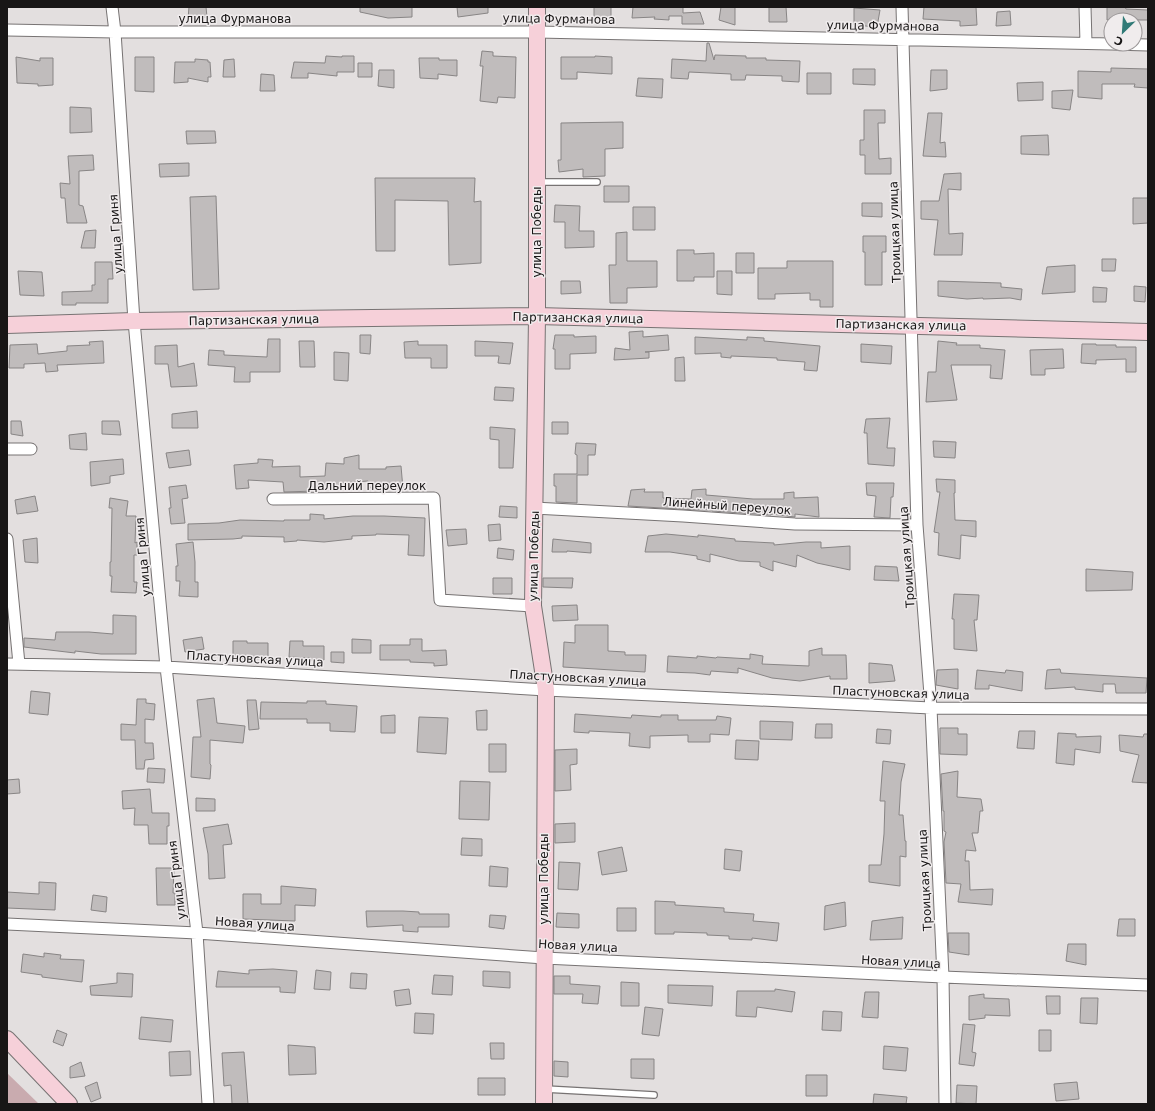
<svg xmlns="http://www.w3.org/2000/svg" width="1155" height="1111" font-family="'DejaVu Sans',sans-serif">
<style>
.green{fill:#c9abaf}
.building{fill:#c0bcbc;stroke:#888585}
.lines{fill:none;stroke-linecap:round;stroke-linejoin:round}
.lane-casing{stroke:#777373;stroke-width:8}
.street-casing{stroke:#777373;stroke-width:13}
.secondary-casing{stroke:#777373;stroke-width:18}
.lane{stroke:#fff;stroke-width:5.5}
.street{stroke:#fff;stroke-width:11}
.secondary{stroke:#f6d0d9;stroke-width:16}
.labels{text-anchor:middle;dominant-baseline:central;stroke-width:3;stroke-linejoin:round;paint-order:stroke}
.street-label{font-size:12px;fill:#181616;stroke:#f0eced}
</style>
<rect width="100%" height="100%" fill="#e3dfdf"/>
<path class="green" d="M7,1073L39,1104H7Z"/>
<path class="building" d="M189,7H206L207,17L188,19Z
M360,7H412V17L388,18L360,12Z
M457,7H488V13L458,17Z
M594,7H611V19L594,18Z
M633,7H683V13L700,12L704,24H682V16H669V20L654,19L655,17L632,18Z
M721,7H735V25L719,20Z
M769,7H786L787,22H769Z
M924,7H976L977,25L960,26V21L923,19Z
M1107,7H1125L1126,9L1148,10V20H1107Z
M854,8L880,10L877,27L854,25Z
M1010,11L1011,25L996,26L997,12Z
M707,43H709L714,60L715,55L746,56V58H766V60L800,61L799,82L782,81V76L746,75L745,80H731V74L689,72L688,79L671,78L672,59L706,61Z
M482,51L493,52V56L516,57L515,98L498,97L497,103L480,101L483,66H480Z
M326,56L342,57V56H354V72H337V76L308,73V78H291L294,62L325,63Z
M595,56L612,57V74L577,72V79H561V57H595Z
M16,57L40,61V58H53V85L38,86V84L17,83Z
M135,57H154V92L135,91Z
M419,58H439V60H457V76L438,74V79L420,78Z
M195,59L208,60V62H210L211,77H208V82L188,78V82L174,83L175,62H195Z
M234,59L235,77H223L224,60Z
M358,63H372V77H358Z
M1111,68L1148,69V88L1134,87L1135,84H1102V99L1078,97V71L1111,72Z
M853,69H875V85L853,84Z
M379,70H394V88L378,86Z
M931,70H947V89L930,91Z
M807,73H831V94H807Z
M261,74L274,75L275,91H260Z
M638,78L663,79L662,98L636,96Z
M1043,82V100L1018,101L1017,83Z
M1073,90L1070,110L1052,108V91Z
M70,107L91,108L92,132L70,133Z
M864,110H885V123H878L879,159L891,158V174H865V155H860V140H864Z
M928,113H942L940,143L945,142L946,157L923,156Z
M623,122V148L605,149V176L583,177V169L559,172L558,160H561V123Z
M186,131H215L216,143L187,144Z
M1048,135L1049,155L1021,154V136Z
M93,155L94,170L79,171V205L83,206L87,223H67L65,198H61L60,183L70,184L68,156Z
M189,163V176L160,177L159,164Z
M961,173V190L948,189L949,234L963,233L962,255H934L938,220L921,219V201H939L944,174Z
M375,178H475L474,202L481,201V263L449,265L448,201L395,200V251H376Z
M604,186H629V202H604Z
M216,196L219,289L193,290L190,197Z
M1133,198H1148V223L1133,224Z
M862,203H882V217L862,216Z
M555,205L580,206L579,231H594V247L565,248V222H554Z
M633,207H655V230H633Z
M96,230L95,248H81L85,231Z
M627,232V261H657V287L627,288V303H610L609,265H616V233Z
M863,236H886V252H882V285H865V252H863Z
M677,250H694V254L714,253V277H694V281H677Z
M736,253H754V273H736Z
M1102,259H1116L1115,271H1102Z
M787,261H833V307H820V300H810V293L775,294V299H758V268H787Z
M95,262H112L113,279H108V303H76V305H62V292L92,291V285H95Z
M1075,265V292L1042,294L1047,267Z
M18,271L42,272L44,296L20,295Z
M717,271H732V295L717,294Z
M561,281H580L581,293L561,294Z
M938,281L1001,283V287L1022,289L1021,300L1010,298L983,299V298L967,299L938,296Z
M1134,286L1146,287L1145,302L1134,301Z
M1093,287L1107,288L1106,302H1093Z
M643,331V337L668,335L669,350L645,352H649V358L614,360L615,348L630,350L629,332Z
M360,335H371L370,354L360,353Z
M555,335H574V337L596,336V353L570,354V369H555V349H553Z
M695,337L747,340V337L764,338V341L820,346L817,371L804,370L805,362L777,360V358L731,356V358L721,357V353L695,354Z
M268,339H280V372H250V382H234L235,367L208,365L209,350L224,351V355L267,357Z
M103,341L104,363L57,365L58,371L46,372L45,363L24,364V368H9L10,345L37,344L38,354L67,351V346L90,345L89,342Z
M299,341H314L315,367H300Z
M418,341V345H447V368H431V358H405L404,342Z
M475,341L513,343L510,364L498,363L499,356H475Z
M938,341L957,343L956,345H980V348L1005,350L1002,379L990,378L991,365H951L957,400L926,402L928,372H936Z
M861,344L892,346L891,364L861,362Z
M1082,344H1096V345H1116V347H1136V372H1126V359L1096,360V364L1081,363Z
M177,345L178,367L194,363L197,386L171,387L168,364H155V346Z
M1063,349L1064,368L1045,369V375H1031L1030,350Z
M334,352L349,353L348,381L334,380Z
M684,357L685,381H675V358Z
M495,387L514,388L513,401L494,400Z
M197,411L198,428H172V414Z
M890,418L887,448H895L894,466L868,464L867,433H864L866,419Z
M11,421H21L23,436L11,434Z
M102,421H119L121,435L102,434Z
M552,422H568V434H552Z
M490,427L515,429L513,468H499V440L490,439Z
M86,433L87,450L70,449L69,435Z
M933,441L956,442L955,458L934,457Z
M576,443L596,444L595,455H588V475H577V503L556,502V486H554V474H577V455L575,454Z
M189,450L191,465L169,468L166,453Z
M359,455V469H386V467L401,466L403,489L382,487L381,491L368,487V481L341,483L340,487L316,486V491L284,492L283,482L248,480L249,488L236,489L234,465L258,463V459L273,460L272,467L300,466V477L325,476L326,463L344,464V458Z
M123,459L124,474L110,476V483L91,486L90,462Z
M936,479L955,480V493H954L955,520L976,521V537L961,535L960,559L938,555L939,533L934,532L940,492H937Z
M866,483H894L893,497H891L890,518L874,517L876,496L867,495Z
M186,485L188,498L182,499L185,523L171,524L169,508H171L169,487Z
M645,489L644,492H663V498L691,499L692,490L706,489V495L753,499H784V493L794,492V498L818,497L819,517L795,514V517L771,514V515L712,511V510H696L628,506L631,490Z
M35,496L38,511L17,514L15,500Z
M110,498L128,501L126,516H136L135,543L137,542V555H134V582H137L136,593L111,592L112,576H110V562H111L112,508H109Z
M500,506L517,507V518L499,517Z
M310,514L324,515V519L353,516H384L425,518L424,556L408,555L409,535L376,534V535L352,536V539L324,542L297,540V541L284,542V537L242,536V538L233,539L188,540V524L219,523L240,520L284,521V520H310Z
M500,524L501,540L489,541L488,525Z
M466,529L467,544L448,546L446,530Z
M666,534L698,537V535L735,539V541L774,543V545L806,542H821V548L850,546V570L817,563L797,555L796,567L773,561V571L760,566V562L739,561L710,554V562L697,559V556L670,552H645L648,536Z
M37,538L38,563L25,562L23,540Z
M553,539L591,543V553L567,551V552H552Z
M193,542L195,562V582H198V597L179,596L180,581H176V566H178L176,544Z
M498,548L514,550L513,560L497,558Z
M875,566L897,567L899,581L874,580Z
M1086,569L1133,572L1132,590L1086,591Z
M493,578H512V594H493Z
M543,578H573L572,588L543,587Z
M954,594L979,595L977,620H974L977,651L954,649V619H952Z
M577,605L578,620L553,621L552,606Z
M113,615L136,616V654H101L75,651V653L24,647V638L55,640L56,632H89L113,634Z
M575,625H608V651L625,652V655H646L645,672L563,667L564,642L575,643Z
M202,637L204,649L185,652L183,640Z
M352,639L371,640V653H352Z
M410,639H422V651L446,650L447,665L434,666V663L410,662V660H380V645H410Z
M233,641H247V643H268V659L233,658Z
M290,641H303V646H324V660H310V658L289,657Z
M822,648V655H846L847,679H830V676L800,681L772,678L738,668V673L711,671L710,675L695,673L667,672L668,656L697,658V656L716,658L717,657L750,659V654L763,656L762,664L809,666V651Z
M331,652H344V663L331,662Z
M869,663L892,665L895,681L869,683Z
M958,669V689L936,685L937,670Z
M1060,669L1061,673L1147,678L1146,693H1116L1115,684H1103V692L1075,689V687L1045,689L1047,670Z
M977,670L1005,673L1006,670L1023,672L1022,691L989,685V689H975Z
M31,691L50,693L48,715L29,713Z
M214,698L217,723L245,726L243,743L210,740V764L211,765L210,779L191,777L193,737H201L197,700Z
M137,699H146V703L155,704L154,720L145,719V743H153L154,759L145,760L144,769H136L135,740H121V724L136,725Z
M247,700H256L259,729L249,730Z
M307,701H326V704L357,706L355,732L330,731V723H307V719H260L261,702L307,703Z
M487,710V730H477L476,711Z
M575,714L631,718L632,715L661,717V715H678V720H716L717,716L731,718L729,735L710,734V742H688V735L650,736V748L629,746L630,733L589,731V733L574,732Z
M395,715V733H381V716Z
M419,717L448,718L446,754L417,752Z
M760,721L793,722L792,740L760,739Z
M816,724H832V738H815Z
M940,728H958V734H967V755L940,754Z
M877,729L891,730L890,744L876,743Z
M1019,731H1035L1034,749L1017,748Z
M1058,733L1076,734V737L1101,736L1100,753L1075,749L1074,765L1056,763Z
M1144,734H1148V783L1132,782L1139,755L1120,751L1119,735L1143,737Z
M736,740L759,741L758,760L735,759Z
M489,744H506V772H489Z
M577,749V764L570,765L571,790L555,791V750Z
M883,761L905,764L901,782L899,815H903L905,841H906V857L900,856V886L869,882V865H881L884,834L885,801H880Z
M148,768L165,769L164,783L147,782Z
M958,771L957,797L981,799L983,811H980L978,833H972L976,851L966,850L965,861H969L970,890L993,889L992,905L958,902L961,884L946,883L944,842L946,832L944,831V811H943L941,774Z
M19,779L20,793L7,794V780Z
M460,781L490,782L489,820L459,819Z
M150,789L152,813H169V826H167V844H149L148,825H134L135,808L123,809L122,791Z
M196,798L215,799V811H196Z
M575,823V842L555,843V824Z
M228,824L232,844L223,845L225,878L209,879L208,854L203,828Z
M462,838L482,839V856L461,855Z
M622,847L627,871L602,875L598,852Z
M725,849L742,851L740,871L724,869Z
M559,862L580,863L578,890L558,889Z
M490,866L508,868L507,887L489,886Z
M156,868H174L173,893H175V905H157Z
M39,882L56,883L55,910L7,908V892L39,894Z
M281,886L316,889L315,906L295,905V921L243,919V894H261V904H281Z
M93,895L107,897L106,912L91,910Z
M655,901L675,902V905L724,908V912L754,914L753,921L779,923L777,941L752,938V940L729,939V936L707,935V933L674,932V934H655Z
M845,902L846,926L824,930L825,906Z
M617,908H636V931H617Z
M366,911H403L419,912V914H449V927H418V932L403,931V925L367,927Z
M557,913L579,914V928L556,927Z
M490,915L506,916L504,929L489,927Z
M903,917L902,939L870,940L872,921Z
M1119,919H1135V936H1117Z
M948,933H969V955L949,952Z
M1068,944H1086V965L1066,961Z
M44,953L61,955L60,959L84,960L82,982L42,977V975L21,972L23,954L44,957Z
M273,969L297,971L295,993L280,992V987H216L218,971L249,974V970Z
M316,970L331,972L330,990L314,989Z
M483,971L510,972V988L483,986Z
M117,973L133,974L132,997L91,995L90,986L117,983Z
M351,973L367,974L366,989L350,988Z
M434,975L453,976L452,995L432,994Z
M554,976H570V984L600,986L598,1004L582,1003L583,994H554Z
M621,982L639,983V1006H621Z
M668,985L713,986L712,1006L668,1003Z
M409,989L411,1004L396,1006L394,991Z
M775,989L795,992L792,1012L757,1007L756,1017L736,1016L737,991H775Z
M865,992H879L878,1018L862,1017Z
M984,994V998L1009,999L1010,1016L985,1015V1018L969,1020V996Z
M1046,996H1060V1014H1047Z
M1081,998H1098L1097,1024L1080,1023Z
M645,1007L663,1009L659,1036L642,1034Z
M823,1011L842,1012L841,1031L822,1030Z
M415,1013L434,1014L433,1034L414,1033Z
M141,1017L173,1020L171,1042L139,1039Z
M963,1024L975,1025L972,1052L976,1053L974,1066L959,1064Z
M57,1030L67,1034L63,1046L53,1042Z
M1039,1030H1051V1051H1039Z
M490,1043H504V1059H491Z
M288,1045L315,1047L316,1074L289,1075Z
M884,1046L908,1048L906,1071L883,1069Z
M190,1051L191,1075L170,1076L169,1052Z
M244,1052L248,1104H232L231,1085L224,1086L222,1053Z
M631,1059H654V1079L631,1078Z
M554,1061L568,1062V1077L554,1076Z
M81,1062L85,1076L70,1078V1067Z
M806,1075H827V1096H806Z
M478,1078H505V1095H478Z
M97,1082L101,1098L91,1102L85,1087Z
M1077,1082L1079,1099L1056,1101L1054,1084Z
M957,1085L977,1086L976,1104L956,1103Z
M874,1094L907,1097L906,1104H873Z"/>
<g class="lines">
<defs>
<path id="lane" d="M539,182H597
M545,1089L654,1095"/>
<path id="street" d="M112,7L115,32L134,321L166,667L197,933L208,1104
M902,7L917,525L931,708L943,977L945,1104
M1085,7L1086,43
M7,30L115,32H537L1111,44
M1112,44L1148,45
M7,449H31
M273,499L434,498L440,600L533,606
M534,508L683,516L795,524L917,525
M7,539L19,664
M7,664L166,667L546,690L931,708L1148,709
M7,924L197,933L544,958L943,977L1148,985"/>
<path id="secondary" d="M537,7V316L533,606L546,690L544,1104
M7,325L134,321L537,316L1148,332
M7,1039L69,1104"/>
</defs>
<use href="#lane" class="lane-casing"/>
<use href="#street" class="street-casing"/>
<use href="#secondary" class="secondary-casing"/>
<use href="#lane" class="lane"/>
<use href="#street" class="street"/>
<use href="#secondary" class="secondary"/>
</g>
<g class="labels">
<g class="street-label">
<text x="235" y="19">улица Фурманова</text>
<text transform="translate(559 19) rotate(1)">улица Фурманова</text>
<text transform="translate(883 26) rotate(1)">улица Фурманова</text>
<text transform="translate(537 232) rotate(-90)">улица Победы</text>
<text transform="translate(895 232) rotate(-92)">Троицкая улица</text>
<text transform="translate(116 234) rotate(-94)">улица Гриня</text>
<text transform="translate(578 318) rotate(1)">Партизанская улица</text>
<text transform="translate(254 320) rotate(-1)">Партизанская улица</text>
<text transform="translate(901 325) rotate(1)">Партизанская улица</text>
<text x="367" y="486">Дальний переулок</text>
<text transform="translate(727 506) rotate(4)">Линейный переулок</text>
<text transform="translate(534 556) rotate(-89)">улица Победы</text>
<text transform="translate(143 557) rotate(-95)">улица Гриня</text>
<text transform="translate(907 557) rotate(-94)">Троицкая улица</text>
<text transform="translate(255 659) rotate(3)">Пластуновская улица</text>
<text transform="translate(578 678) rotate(3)">Пластуновская улица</text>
<text transform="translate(901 693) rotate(2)">Пластуновская улица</text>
<text transform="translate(544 879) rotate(-90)">улица Победы</text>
<text transform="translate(177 880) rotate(-97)">улица Гриня</text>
<text transform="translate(925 880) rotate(-93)">Троицкая улица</text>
<text transform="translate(255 924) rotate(4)">Новая улица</text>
<text transform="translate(578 946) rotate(3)">Новая улица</text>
<text transform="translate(901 962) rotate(3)">Новая улица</text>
</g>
</g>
<rect width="1155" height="1111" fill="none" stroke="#181616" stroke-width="16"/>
<g transform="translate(1123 32) rotate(205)"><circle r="19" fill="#f0eced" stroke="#9a9697"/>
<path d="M0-3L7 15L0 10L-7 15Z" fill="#317a77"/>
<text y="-6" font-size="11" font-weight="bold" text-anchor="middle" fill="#181616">С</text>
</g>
</svg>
